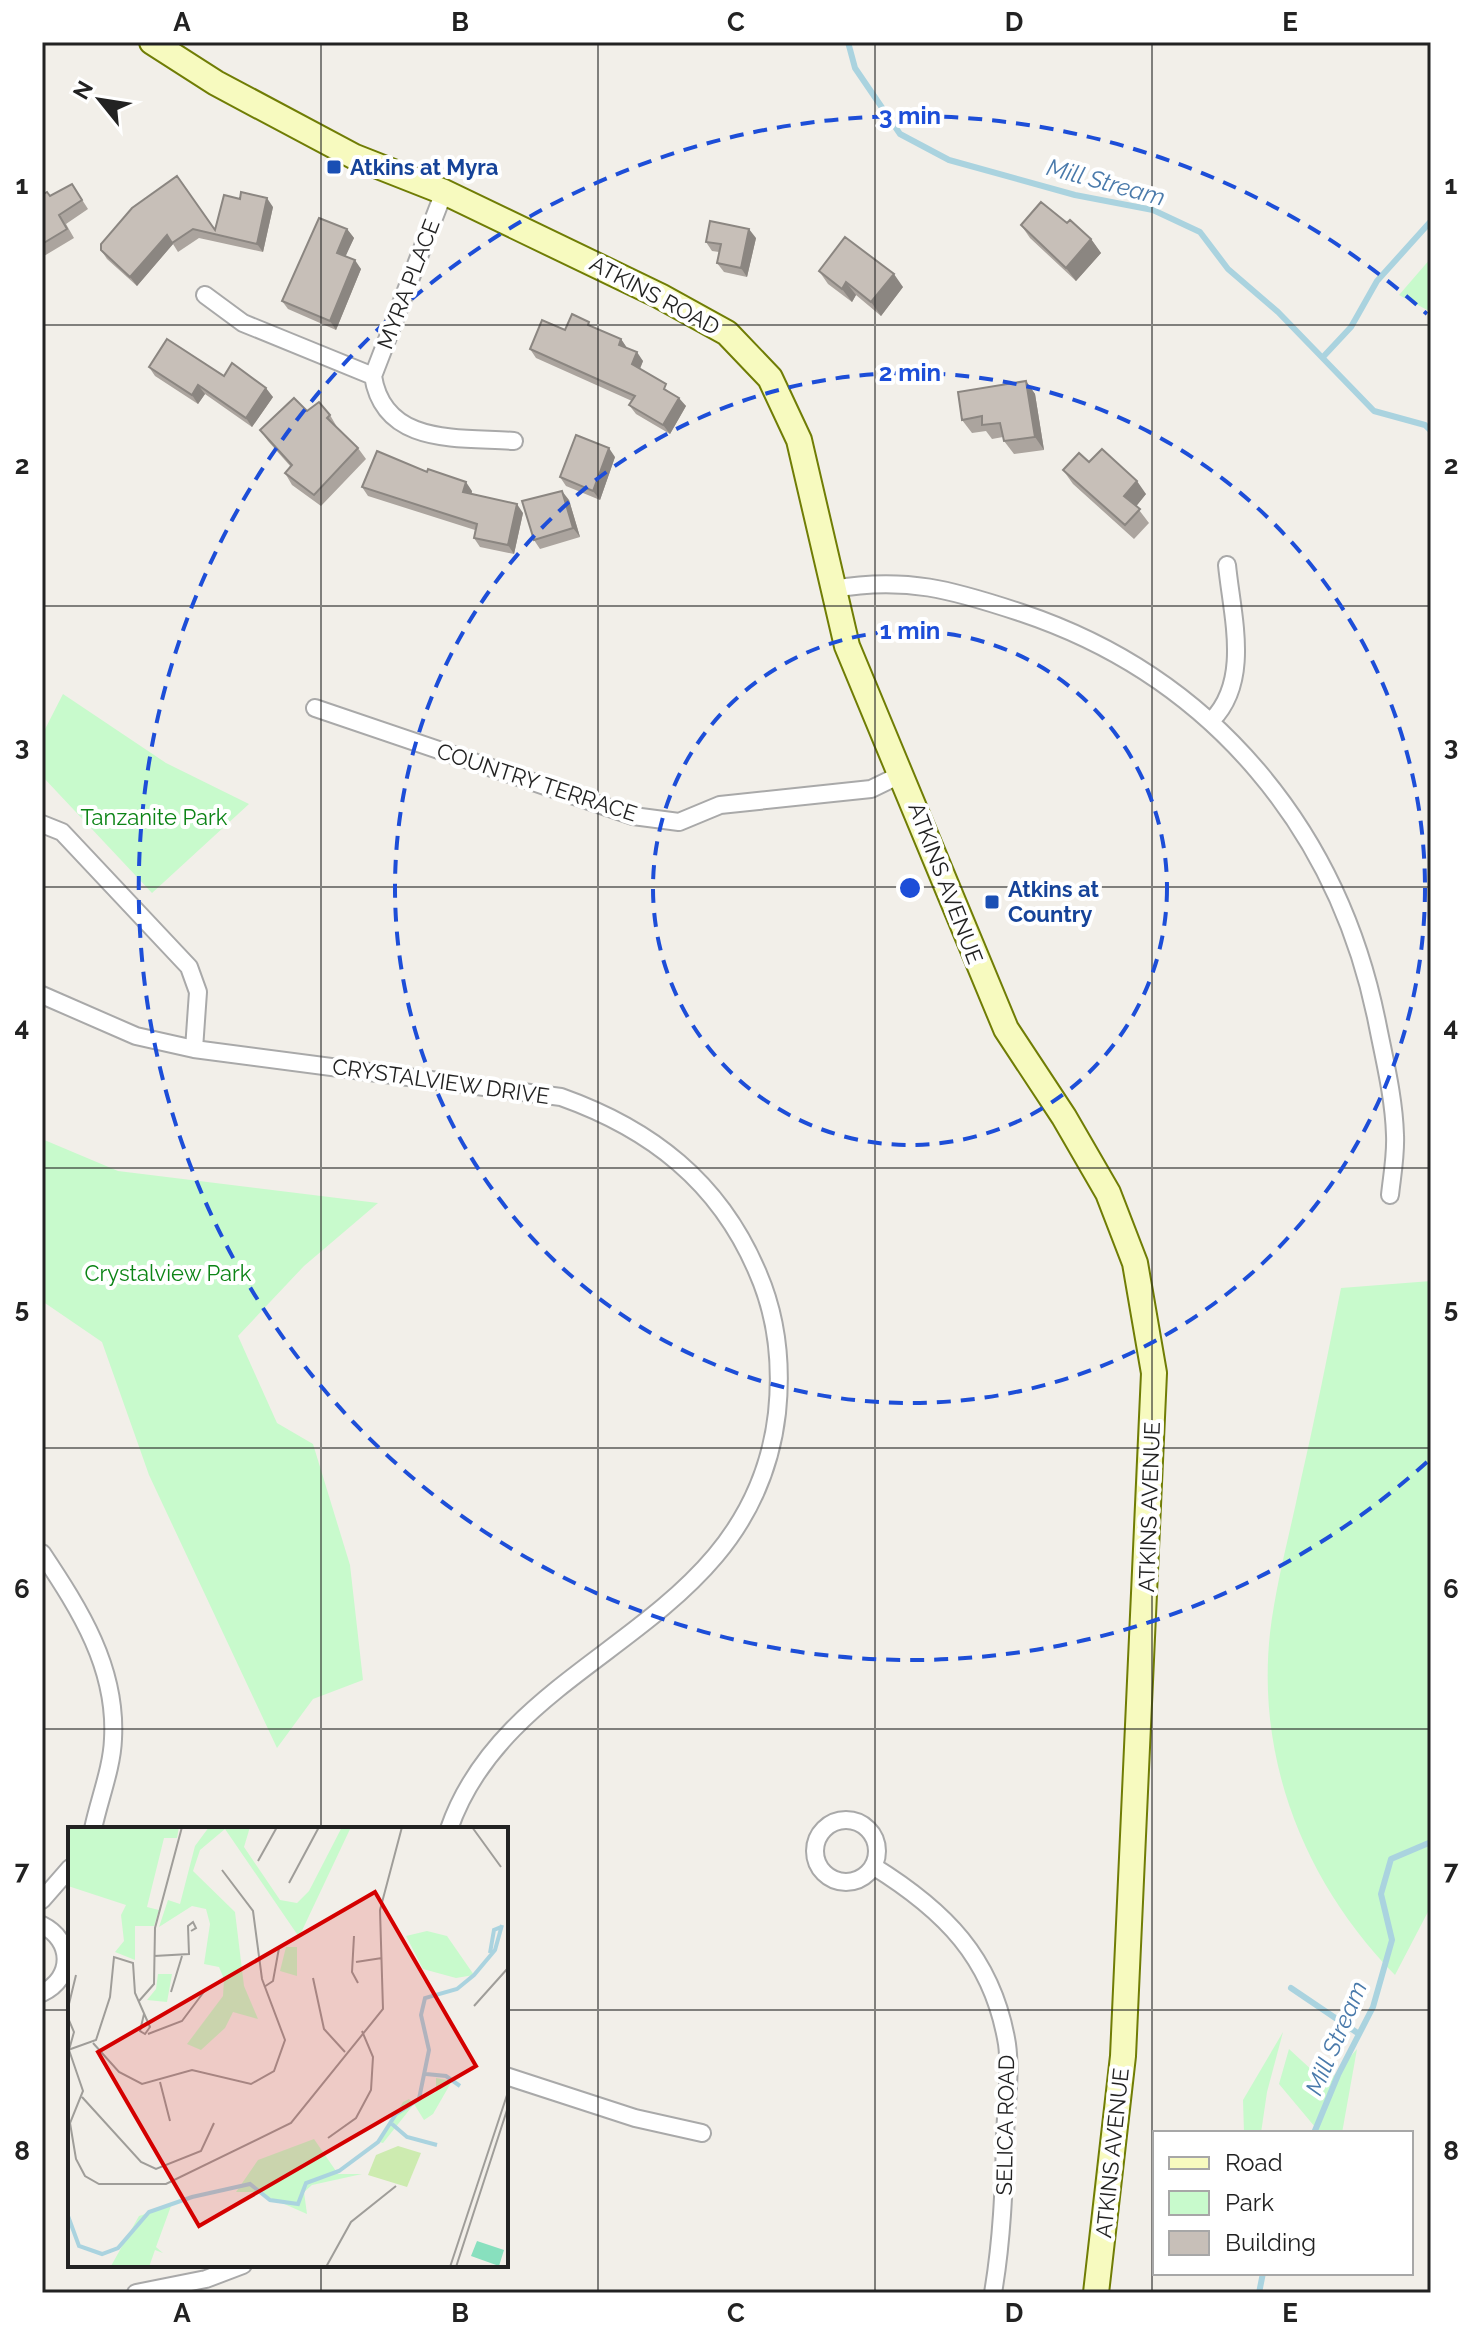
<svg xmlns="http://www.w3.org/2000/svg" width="1473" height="2335" font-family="Raleway,sans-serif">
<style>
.park{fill:#c8facc}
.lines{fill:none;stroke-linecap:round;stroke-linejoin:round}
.stream{stroke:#aad3df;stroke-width:6}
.street-casing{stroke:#a9a9a9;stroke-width:20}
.secondary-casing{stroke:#707d05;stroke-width:28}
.street{stroke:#fff;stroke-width:16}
.secondary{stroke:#f7fabf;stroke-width:24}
.wall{fill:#aba49e}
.shaded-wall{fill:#8b8681}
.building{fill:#c7bfb8;stroke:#8b8681;stroke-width:2}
.grid{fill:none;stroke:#222;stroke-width:2;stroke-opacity:0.55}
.ring{fill:none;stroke:#1d4ed8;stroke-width:4;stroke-dasharray:14 10}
.transit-dot{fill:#1a4fb4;stroke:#fff;stroke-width:3}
.labels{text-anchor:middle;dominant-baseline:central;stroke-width:8;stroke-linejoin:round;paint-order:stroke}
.transit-label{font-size:22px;font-weight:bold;fill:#164399;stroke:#fff;text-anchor:start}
.street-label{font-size:22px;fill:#222;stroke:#fff}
.park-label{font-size:22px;fill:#0c8416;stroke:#fff}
.water-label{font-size:24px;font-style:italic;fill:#4a7aab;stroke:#fff}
.inset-river{fill:none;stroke:#aad3df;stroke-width:4}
.inset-road{fill:none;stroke:#9f9d99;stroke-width:2}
.view{fill:#d40000;fill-opacity:0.15;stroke:#d40000;stroke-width:4}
.inset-edge{fill:none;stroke:#222;stroke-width:4}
.centre{fill:#1d4ed8;stroke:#fff;stroke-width:4}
.ring-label{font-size:24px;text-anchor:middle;font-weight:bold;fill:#1d4ed8;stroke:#fff;stroke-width:8;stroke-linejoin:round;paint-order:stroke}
.neatline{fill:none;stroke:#222;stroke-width:3}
.grid-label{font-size:26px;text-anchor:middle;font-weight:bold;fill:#222}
</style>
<rect width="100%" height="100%" fill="#f2efe9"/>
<path class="park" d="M1431,258V312L1399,295Z
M63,694L166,763L249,804L152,893L42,776V735Z
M42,1139L118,1171L378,1203L304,1266L238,1336L277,1423L313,1444L350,1565L363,1680L313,1699L277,1748L149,1475L102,1342L42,1301Z
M1431,1281V1906L1395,1975C1306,1884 1256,1762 1270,1633C1276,1583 1290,1533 1300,1484C1315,1419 1328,1353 1341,1288Z
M1283,2032L1267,2092L1261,2133H1244L1243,2100Z
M1289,2049L1327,2084L1357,2049L1342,2133H1320L1279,2084Z"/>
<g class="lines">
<path class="stream" d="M848,42L855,68L900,134L949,160L1075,195L1153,210L1200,232L1228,269L1278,312L1374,411L1425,425L1431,431
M1323,357L1351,327L1377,281L1431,221
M1291,1988L1359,2034
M1314,2133L1338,2075L1373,2007L1392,1940L1381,1894L1391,1859L1431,1842
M1259,2293L1263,2273"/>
<defs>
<path id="street" d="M444,192L373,376C384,446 458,437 514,441
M205,295L243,323L373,376
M833,589C905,576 953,590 1022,613C1213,677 1340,831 1378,1027C1385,1062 1394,1099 1395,1135C1396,1155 1392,1176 1390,1195
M315,708L633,816L679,822L720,805L871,789L902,774
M1212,720C1251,680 1232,616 1227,565
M42,824L62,832L189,967L198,992L194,1049
M42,995L136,1036L194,1049L561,1097C651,1129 719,1182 757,1271C777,1316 782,1365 777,1413C752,1632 511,1650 449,1829
M42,1553C80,1610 117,1668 113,1739C112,1768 99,1800 93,1829
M815 1851a31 31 0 1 1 62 0a31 31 0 1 1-62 0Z
M873,1866C944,1910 993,1958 1007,2044C1011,2073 1006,2107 1005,2136C1004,2189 1002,2240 993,2293
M42,1900L70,1868
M42,1925C73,1940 74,1978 42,1993
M506,2076L635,2118L702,2133
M136,2293L206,2279L243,2265"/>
<path id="secondary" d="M152,42L216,83L355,157L444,192L660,296L727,333L770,378L799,440L847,646L1006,1029L1064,1117L1108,1193L1135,1263L1154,1373L1123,2056L1096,2293"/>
</defs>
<use href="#street" class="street-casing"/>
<use href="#secondary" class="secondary-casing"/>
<use href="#street" class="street"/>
<use href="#secondary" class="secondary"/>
</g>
<path class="wall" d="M177,176L215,230L273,207L263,252L199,238L178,252L173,244L137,286L107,259L101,250Z
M72,184L88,209L66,224L74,238L44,256L42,253V195L50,196Z
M1067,223L1091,239L1101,253L1076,281L1030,238L1021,225Z
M347,229L354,238L345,256L361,269L336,330L288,309L282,301Z
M756,238L747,277L724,272L717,263L719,252L712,251L706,242Z
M819,271L903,287L881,316L856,295L852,302L828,284Z
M593,327L621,339L627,348L643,361L640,369L672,394L686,406L670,434L636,414L629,405L632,401L536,358L530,349L565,330Z
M149,367L224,376L273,397L252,427L205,394L198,404L155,376Z
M1026,381L1035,394L1044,450L1014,454L1004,441L1003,437L992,439L986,431L972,433L962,420Z
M307,411L330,415L337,427L358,448L366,459L321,506L292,485L285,473L291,467L268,441L260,430Z
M615,457L600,500L566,486L560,477Z
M1063,470L1146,494L1136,506L1149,523L1134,539L1073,484Z
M362,487L472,491V494L523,513L514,554L480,547L474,538L475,530L368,496Z
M569,500L580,537L540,549L534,540Z"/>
<path class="shaded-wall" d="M267,198L273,207L263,252L257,244Z
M347,229L354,238L343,262L337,253Z
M749,229L756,238L747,277L741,268Z
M167,235L173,244L137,286L130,277Z
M1091,239L1101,253L1076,281L1066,268Z
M355,260L361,269L336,330L330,321Z
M894,274L903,287L881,316L871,302Z
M846,282L856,295L852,302L842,289Z
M621,339L627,348L625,354L619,345Z
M637,352L643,361L638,373L632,364Z
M1026,381L1035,394L1044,450L1035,437Z
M198,385L205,394L198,404L192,395Z
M266,388L273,397L252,427L246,418Z
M679,398L686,406L670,434L663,425Z
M609,448L615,457L600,500L593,491Z
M1137,481L1146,494L1134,509L1124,496Z
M466,482L472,491L469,501L463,492Z
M562,491L569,500L580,537L573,528Z
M517,504L523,513L514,554L508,545Z"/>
<path class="building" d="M177,176L215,230L224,195L240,199L241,192L267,198L257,244L193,229L172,243L167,235L130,277L101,250V244L132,208Z
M72,184L82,200L59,215L67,229L42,244V195L47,192L50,196Z
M1041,202L1067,223L1070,220L1091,239L1066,268L1021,225Z
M319,218L347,229L337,253L355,260L330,321L282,301Z
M710,221L749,229L741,268L717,263L721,244L706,242Z
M845,237L894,274L871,302L846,282L842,289L819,271Z
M572,314L589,322L588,325L621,339L619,345L637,352L632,364L666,384L664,389L679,398L663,425L629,405L635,396L530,349L542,320L565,330Z
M167,339L224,376L232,363L266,388L246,418L198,385L192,395L149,367Z
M1026,381L1035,437L1004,441L1000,423L982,425V416L962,420L958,392Z
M294,398L307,411L319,402L330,415L327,418L358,448L314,495L285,473L292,465L260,430Z
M576,435L609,448L593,491L560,477Z
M1102,449L1137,481L1124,496L1140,509L1125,525L1063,470L1079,453L1089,462Z
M377,451L427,472L428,469L466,482L463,492L517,504L508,545L474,538L477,524L362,487Z
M562,491L573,528L534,540L522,501Z"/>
<path class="grid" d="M321,42V1829M598,42V2293M875,42V2293M1152,42V2293M42,325H1431M42,606H1431M42,887H1431M42,1168H1431M42,1448H1431M42,1729H1431M42,2010H70M506,2010H1431M321,2265V2293"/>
<g class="ring">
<circle cx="910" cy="888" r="257"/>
<circle cx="910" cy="888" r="515"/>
<path d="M1427 1462A772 772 0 1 1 1427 314"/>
</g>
<g class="transit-dot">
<rect x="326" y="159" width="16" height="16" rx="4"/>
<rect x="984" y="894" width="16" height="16" rx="4"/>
</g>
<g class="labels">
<g class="transit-label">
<text x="350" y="167">Atkins at Myra</text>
<text x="1008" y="889">Atkins at<tspan x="1008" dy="25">Country</tspan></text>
</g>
<g class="street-label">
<text transform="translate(408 284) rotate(-69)">MYRA PLACE</text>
<text transform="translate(655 295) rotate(28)">ATKINS ROAD</text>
<text transform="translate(537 782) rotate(18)">COUNTRY TERRACE</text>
<text transform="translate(946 883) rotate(69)">ATKINS AVENUE</text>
<text transform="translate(441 1081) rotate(8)">CRYSTALVIEW DRIVE</text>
<text transform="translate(1149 1507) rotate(-88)">ATKINS AVENUE</text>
<text transform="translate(1005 2125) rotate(-89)">SELICA ROAD</text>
<text transform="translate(1112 2153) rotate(-84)">ATKINS AVENUE</text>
</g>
<g class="park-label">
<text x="154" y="817">Tanzanite Park</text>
<text x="168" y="1273">Crystalview Park</text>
</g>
<g class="water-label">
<text transform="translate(1106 182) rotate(15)">Mill Stream</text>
<text transform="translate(1336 2038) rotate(-67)">Mill Stream</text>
</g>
</g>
<g transform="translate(68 1827)">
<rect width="440" height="440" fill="#f2efe9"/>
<path d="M330,319L353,326L339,360L300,348L308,328Z" fill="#cdebb0"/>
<path d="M0,0H111L109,11H96L79,80L91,83L86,99H67V133L47,125L56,114L53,88L58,78L0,59ZM141,0H182L176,20L212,73L229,76L241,64L274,0H283L231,110L157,2L132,23L125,44L167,85L176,159L190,192L165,185L157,201L133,223L119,217L155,169L156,152L151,140L136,137L142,97L138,82L124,79L91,100L100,73L112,77L127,19ZM359,104L379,109L406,148L388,151L355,142L338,109ZM218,120H229V149L212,144ZM90,147H104L99,175L79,173L88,162ZM368,251L384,254L365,287L356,293L346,277L315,316L311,315L335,275L341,272L346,277L368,265ZM246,312L270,347H294L244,358L236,365L239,387L189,365H168L190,333ZM103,379L88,420L95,426L87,423L81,440L43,439L71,389Z" fill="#c8facc"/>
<path d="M409,414L436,423L431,439L403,429Z" fill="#88e0be"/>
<path class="inset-river" d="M422,126L426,103L433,100M358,247L378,249L392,259M324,297L339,310L369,318M0,389L11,419L34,427L50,421L81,385L124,370L182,357L202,373L230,377L238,356L271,344L310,315L328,287L351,272L361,223L353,188L357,171L389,162L406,148L427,123L434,98"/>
<path class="inset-road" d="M404,0L433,40M190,34L209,0M221,56L251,0M286,109L284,145L290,156M86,129L121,127L120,99L125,95L128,101L123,104M288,135L314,131M245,151L256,202L277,225M196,160L205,154L211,121M103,165L114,129M71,174L86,157L87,101L114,0M406,179L440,141M0,181L8,148M0,191L6,205L1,223M80,207L114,194L138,162M25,216L51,245L74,257L124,243L183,257L206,244L217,213L194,152L185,84L154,43M0,223L28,213L42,170L46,130L65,136L67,166L82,200L77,207L72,204L76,187M1,223L15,264L2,296L8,332L17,349L31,357H98L223,296L315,182L312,83L334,0M92,255L102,294M14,270L73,335L88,342L133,324L146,296M260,311L288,291L303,263L305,230L294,204M258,440L283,395L328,359M382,440L440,265M388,440L440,280"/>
<path class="view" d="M307,65L408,239L131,399L30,225Z"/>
<rect width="440" height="440" class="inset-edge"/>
</g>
<circle cx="910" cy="888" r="12" class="centre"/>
<g class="ring-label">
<text x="910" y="124">3 min</text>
<text x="910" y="381">2 min</text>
<text x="910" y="639">1 min</text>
</g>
<rect width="1473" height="2335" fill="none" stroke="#ffffff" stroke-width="88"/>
<rect x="1153" y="2131" width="260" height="144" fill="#ffffff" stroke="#a7a7a7" stroke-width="2"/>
<rect x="1169" y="2157" width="40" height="12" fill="#f7fabf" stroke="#a7a7a7" stroke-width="2"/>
<text x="1225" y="2171" font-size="24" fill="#222222">Road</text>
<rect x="1169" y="2191" width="40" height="24" fill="#c8facc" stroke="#a7a7a7" stroke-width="2"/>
<text x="1225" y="2211" font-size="24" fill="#222222">Park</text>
<rect x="1169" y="2231" width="40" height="24" fill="#c7bfb8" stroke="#a7a7a7" stroke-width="2"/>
<text x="1225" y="2251" font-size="24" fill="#222222">Building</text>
<g transform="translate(100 100) rotate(300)" stroke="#ffffff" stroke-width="6" paint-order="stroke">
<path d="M0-6L14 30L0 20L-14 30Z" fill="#222222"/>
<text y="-12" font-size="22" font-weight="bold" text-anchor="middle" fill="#222222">N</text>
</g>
<rect x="44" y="44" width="1385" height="2247" class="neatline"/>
<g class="grid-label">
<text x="182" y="31">A</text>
<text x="460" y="31">B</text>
<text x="736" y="31">C</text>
<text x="1014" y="31">D</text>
<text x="1290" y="31">E</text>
<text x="22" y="194">1</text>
<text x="1451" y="194">1</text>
<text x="22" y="474">2</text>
<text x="1451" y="474">2</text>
<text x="22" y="755">3</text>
<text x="1451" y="755">3</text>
<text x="22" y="1036">4</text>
<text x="1451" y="1036">4</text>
<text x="22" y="1317">5</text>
<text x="1451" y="1317">5</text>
<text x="22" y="1598">6</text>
<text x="1451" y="1598">6</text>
<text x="22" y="1879">7</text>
<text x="1451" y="1879">7</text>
<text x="22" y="2160">8</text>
<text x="1451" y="2160">8</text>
<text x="182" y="2322">A</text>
<text x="460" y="2322">B</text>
<text x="736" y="2322">C</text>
<text x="1014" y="2322">D</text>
<text x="1290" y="2322">E</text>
</g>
</svg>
